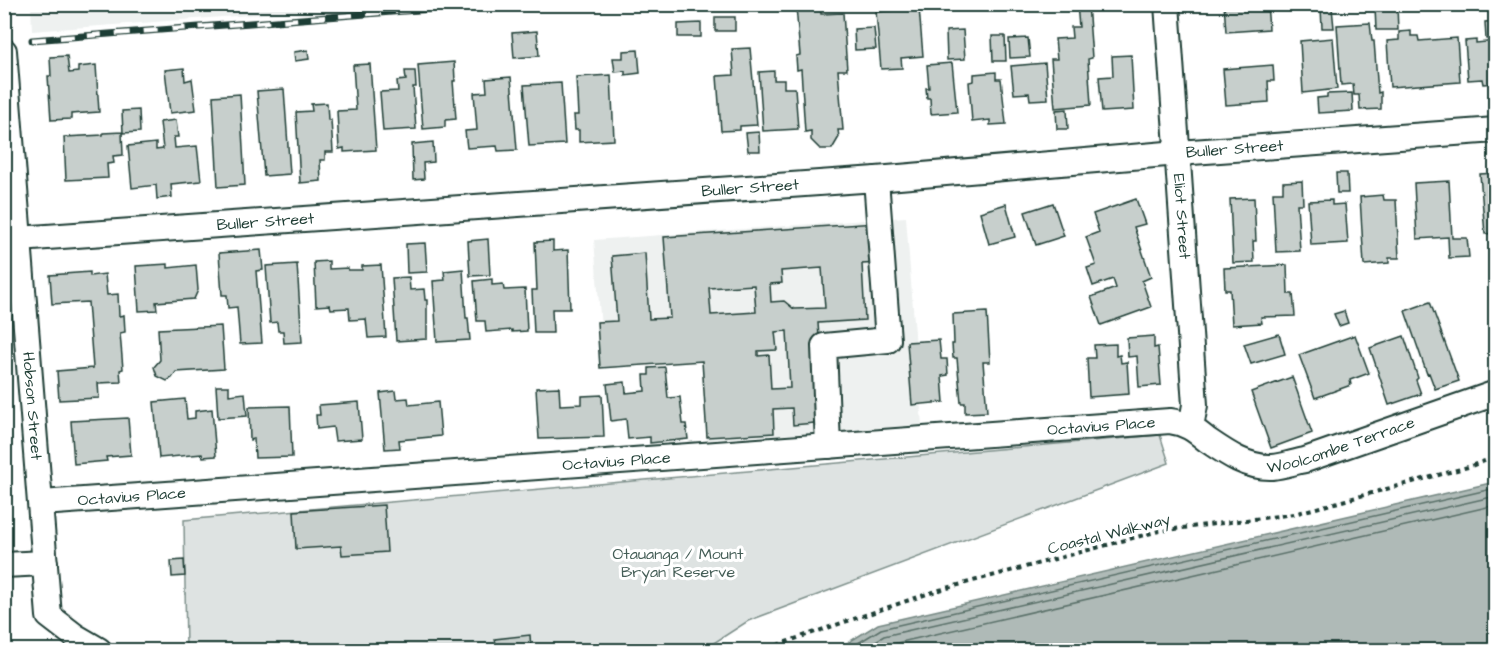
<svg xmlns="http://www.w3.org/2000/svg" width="1500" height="655" font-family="'Architects Daughter',sans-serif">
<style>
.built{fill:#eef1f0}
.green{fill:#dee3e2;stroke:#7e908b;stroke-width:1.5}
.water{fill:#afbab7;stroke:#758883;stroke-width:1.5}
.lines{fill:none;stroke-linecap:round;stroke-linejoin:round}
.shore{stroke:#596f68;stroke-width:1.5}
.building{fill:#c7cfcc;stroke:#1f3d34;stroke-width:1.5;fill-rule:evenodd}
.minor-casing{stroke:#1f3d34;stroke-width:28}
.path{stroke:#1f3d34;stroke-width:4;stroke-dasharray:4.5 4.5;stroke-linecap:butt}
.minor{stroke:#fff;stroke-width:24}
.rail-casing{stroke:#1f3d34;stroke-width:7}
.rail{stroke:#fff;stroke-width:4.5;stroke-dasharray:14;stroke-linecap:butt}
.labels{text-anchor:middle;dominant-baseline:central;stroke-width:6;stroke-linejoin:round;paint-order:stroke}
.street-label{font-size:16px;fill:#1f3d34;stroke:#fff}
.park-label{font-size:16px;fill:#455e57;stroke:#fff}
</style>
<rect width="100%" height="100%" fill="#fff"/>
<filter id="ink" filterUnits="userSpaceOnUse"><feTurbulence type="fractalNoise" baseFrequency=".0167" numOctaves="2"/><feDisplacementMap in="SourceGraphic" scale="12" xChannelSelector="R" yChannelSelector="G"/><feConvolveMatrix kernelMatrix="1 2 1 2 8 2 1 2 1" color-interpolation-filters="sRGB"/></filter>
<g filter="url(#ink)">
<path class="built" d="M31,4H386V5L32,31Z
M906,217L922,425L707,440L701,359L604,366L594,240Z"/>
<path class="green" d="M1160,435L1169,463L748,621L703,650H186L184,520Z"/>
<path class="water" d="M1495,482V650H836L878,624Z"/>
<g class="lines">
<path class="shore" d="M847,650L881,629L1496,488
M861,650L884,636L1496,496
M878,650L888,645L1496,505"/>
</g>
<path class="building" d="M820,4L821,14L843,13L847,70H838L843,130H838L839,137L832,149H820L811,140V131L805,132L801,69L797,70L796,56L800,55L796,6Z
M1077,4H1088L1092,58L1088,59L1091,105L1055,108L1051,59H1057L1055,39L1072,38L1071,27H1079Z
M1224,4H1267L1269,29L1226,32Z
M1375,7H1397L1398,30H1376Z
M919,8L923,56L901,58L902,68L881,69L876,12Z
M1321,8H1332L1334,28H1322Z
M715,17H735V31H715Z
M1496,21V38L1486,39L1485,22Z
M701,23V37H678V24Z
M1370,23L1372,41H1374L1378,93L1381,92V109L1360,110L1359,95H1354L1353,84L1341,85L1337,25Z
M874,28L876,49L855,50L854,29Z
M963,30L965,59L947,60L946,31Z
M537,31L539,56L514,58L512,33Z
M1411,31V36H1418L1419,41L1457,38L1460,82L1390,87L1387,41L1399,40V32Z
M992,36H1005L1006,61H993Z
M1028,38L1030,57L1010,58L1009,39Z
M1333,38L1337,89L1303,93L1300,41Z
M1476,40V43L1496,41V83L1483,84L1482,79L1468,80L1465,41Z
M750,48L757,125L740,126V130L721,131L717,76L734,75L732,49Z
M308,50L309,59L295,61L294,52Z
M638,50L640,73L625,75V71L615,72L613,58H623V51Z
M1131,55L1134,110L1102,112L1099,77L1113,76L1112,56Z
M67,56L69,73L78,72V67L96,65L99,112L71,114V119L51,120L48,76H51L50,57Z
M454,62L455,81H453L456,119L445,120V127L423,129L418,65Z
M952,63L957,112L931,114L930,98H927L926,88H929L927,65Z
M1045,63L1048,99L1030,100L1029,93L1014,94L1011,66Z
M370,64L376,150L344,152V148L339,149L337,111L356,110L353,65Z
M1273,65L1274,81H1268L1269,102L1226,105L1223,69Z
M184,68L185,81L192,79L196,110L170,113L165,70Z
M405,71H415L416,87H413L416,129L383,131L380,92L398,91L397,81L406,80Z
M774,71V80H784V88H795L798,129L763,131L759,72Z
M996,72V79H1001L1006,124L990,125V120L972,122L969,82L974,81V74Z
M611,75L614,140L579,142V130H575L574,115H578L576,77Z
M511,77L517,150L498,151L497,146L467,148L465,131L477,130L474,93L487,92L486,79Z
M561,83L565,144L529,146L524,85Z
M284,89L290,174L264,176L257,91Z
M1352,93L1353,111L1318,113L1317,98L1327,97V94Z
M240,94L245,185L218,187L213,96Z
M327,103L328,120H331L333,152H325V160H320L321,181L300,183L296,112L312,111L311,104Z
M1067,109L1068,129H1057L1056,110Z
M139,110L140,132L123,133L122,111Z
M176,120L178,137H174L175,148L197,146L201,181L171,184L172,197L157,199L156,185L132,188L128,146L156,143V150L163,149L160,122Z
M122,132L123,155L113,156L114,163L107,164L108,178L66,180L64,137L103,135V133Z
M759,132L760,151H748L746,133Z
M433,142L434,162L423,163L424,179L413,180L412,144Z
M1336,173H1347L1348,193H1337Z
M1496,173V233L1485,234L1480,174Z
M1302,181L1303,204H1297L1300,251L1276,252L1273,192H1283V182Z
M1449,181L1452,238H1467L1469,257L1449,258L1448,237L1417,239L1414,183Z
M1383,195L1384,200H1396L1399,258H1389V263L1364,265L1360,197Z
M1254,198L1256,241H1253L1254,262L1233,263L1230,199Z
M1136,199L1145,224L1134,227L1151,277L1142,281L1151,307L1101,325L1091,297L1116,288L1113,279L1093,286L1087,268L1096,265L1086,237L1099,232L1093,214Z
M1332,200V205L1345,204L1348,243L1311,245L1308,201Z
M1053,203L1064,236L1036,245L1025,212Z
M1006,204L1015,237L989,244L980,212Z
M876,223L879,263L862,264L865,320L818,323L825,422L793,425L792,408L773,409L774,433L707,437L702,361L600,368L597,322L617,321L612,256L645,253L649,319L670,318L664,237ZM822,268L825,308L794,309L784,301L771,302L770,284L782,283L781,271ZM754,285L756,312L711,315L709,288ZM787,331L790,388L771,389L769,355L758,356V351L777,350L775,332Z
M488,239L490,275L470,276L468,241Z
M553,241V251L568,250L570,309H552L553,333H534L532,290H537L535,242Z
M425,243L427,272L407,273L406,244Z
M261,250L263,270L256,271L262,343L240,344L237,307L228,308L227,295H222L219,253Z
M329,261V269L348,268V270H362V266L381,265L386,337L368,338L366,319L350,320L349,308L331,309L330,305L316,306L314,262Z
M168,264V268L196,265L198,290L194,299L156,302L157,310L139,311L136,266Z
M297,264L302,342L284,343L283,331H278L277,322L270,323L266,266Z
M1287,265L1288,294H1293L1295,316L1261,317L1262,323L1232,325L1230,290H1225L1224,268Z
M463,269L466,318H468L470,340L437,342L433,281L445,280L444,271Z
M90,272V276L105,274L107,295L118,294L119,316L124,315L125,332L120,333L123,369L120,370L121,382L98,383L99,398L59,400L57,371L93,368L88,302L52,304L50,275Z
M409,277L410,290L424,289L425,300H427V339L396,341L392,278Z
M492,279V285L503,284L504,290L525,289L527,331L512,332V330L486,332L485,321H477L474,281Z
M1430,302L1459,381L1435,389L1429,373L1427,374L1405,311Z
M1344,311L1348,323L1339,326L1334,314Z
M987,312L990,362H983L987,412L965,413V403H961L957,358H953L952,344H954L953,314Z
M221,326L224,369L176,372L172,378L167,381L157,376L154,367L160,360L158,329Z
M1279,334L1285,354L1251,364L1244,344Z
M1355,335L1369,373L1350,380L1351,385L1315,398L1299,355Z
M1154,336V348L1158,347L1161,385L1139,387L1137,356L1128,357L1127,338Z
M1404,336L1418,378L1416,380L1421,394L1389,405L1370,348Z
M939,340L941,359H947L948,375L942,376L944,402L912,405L907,342Z
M1116,344V356L1120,355L1121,363L1127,362L1129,394L1089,397L1087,358H1095L1094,345Z
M665,367L668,398L680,397L683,424H686L688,439L650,443V437L628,439L626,419L611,421L607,384L625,382L626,393L645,391L644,375H649V368Z
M1292,377L1312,433L1271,448L1251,392Z
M216,386H229V395L245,393L247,416L218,418Z
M559,387L560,405L582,404V396L602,395L604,437L539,439L536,388Z
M395,391L396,399L408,398L409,405L438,402L441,436L399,440L400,448L385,449L380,393Z
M185,399L187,419L195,418V411L212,409L216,456L203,457L202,454L159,458L154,402Z
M359,402L362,439L335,441L333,427L317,429L316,415H320L319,405Z
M290,406L292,457L255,458L254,439L250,440L249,407Z
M128,418L131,455L106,457L107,461L74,464L71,421Z
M384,505L387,552L342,555L341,546L296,549L294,511Z
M184,560L185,576L172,577L171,561Z
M530,635L531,650H497L495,639Z"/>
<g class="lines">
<defs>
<g id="minor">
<path id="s1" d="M1167,4L1195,405L1191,427"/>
<path id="s2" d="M4,51L49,616L75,636L99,650"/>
<path id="s3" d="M4,240L876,179L1178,153L1496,130"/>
<path d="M828,446L824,346L888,340L876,179"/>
<path id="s4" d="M42,503L1170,421C1186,423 1195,430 1207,440C1226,453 1247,468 1272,467C1283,466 1294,462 1305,460L1496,393"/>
<path d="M4,565L45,563"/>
</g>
</defs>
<use href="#minor" class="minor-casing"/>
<path class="path" d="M769,650L780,644L936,591L1159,531L1294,514L1468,467L1496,457"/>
<use href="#minor" class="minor"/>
<defs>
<path id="rail" d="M32,40L495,4"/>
</defs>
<use href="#rail" class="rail-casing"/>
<use href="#rail" class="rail"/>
</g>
</g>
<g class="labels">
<g class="street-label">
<text stroke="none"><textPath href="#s3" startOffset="1234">Buller Street</textPath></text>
<text stroke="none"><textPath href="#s3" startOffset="748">Buller Street</textPath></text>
<text stroke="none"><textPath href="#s1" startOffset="213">Eliot Street</textPath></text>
<text stroke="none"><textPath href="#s3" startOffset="262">Buller Street</textPath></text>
<text stroke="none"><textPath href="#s2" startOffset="356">Hobson Street</textPath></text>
<text stroke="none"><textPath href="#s4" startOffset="1062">Octavius Place</textPath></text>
<text stroke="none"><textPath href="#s4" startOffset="1317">Woolcombe Terrace</textPath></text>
<text stroke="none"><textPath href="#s4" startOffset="576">Octavius Place</textPath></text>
<text stroke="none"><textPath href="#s4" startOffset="90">Octavius Place</textPath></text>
<text transform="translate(1109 534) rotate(-14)">Coastal Walkway</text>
</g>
<g class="park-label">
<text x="678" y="554">Otauanga / Mount<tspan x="678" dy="18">Bryan Reserve</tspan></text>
</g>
</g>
<rect width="1500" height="655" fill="none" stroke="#fff" stroke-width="24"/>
<rect x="12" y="12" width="1476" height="631" fill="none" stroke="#1f3d34" stroke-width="2" filter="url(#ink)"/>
</svg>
